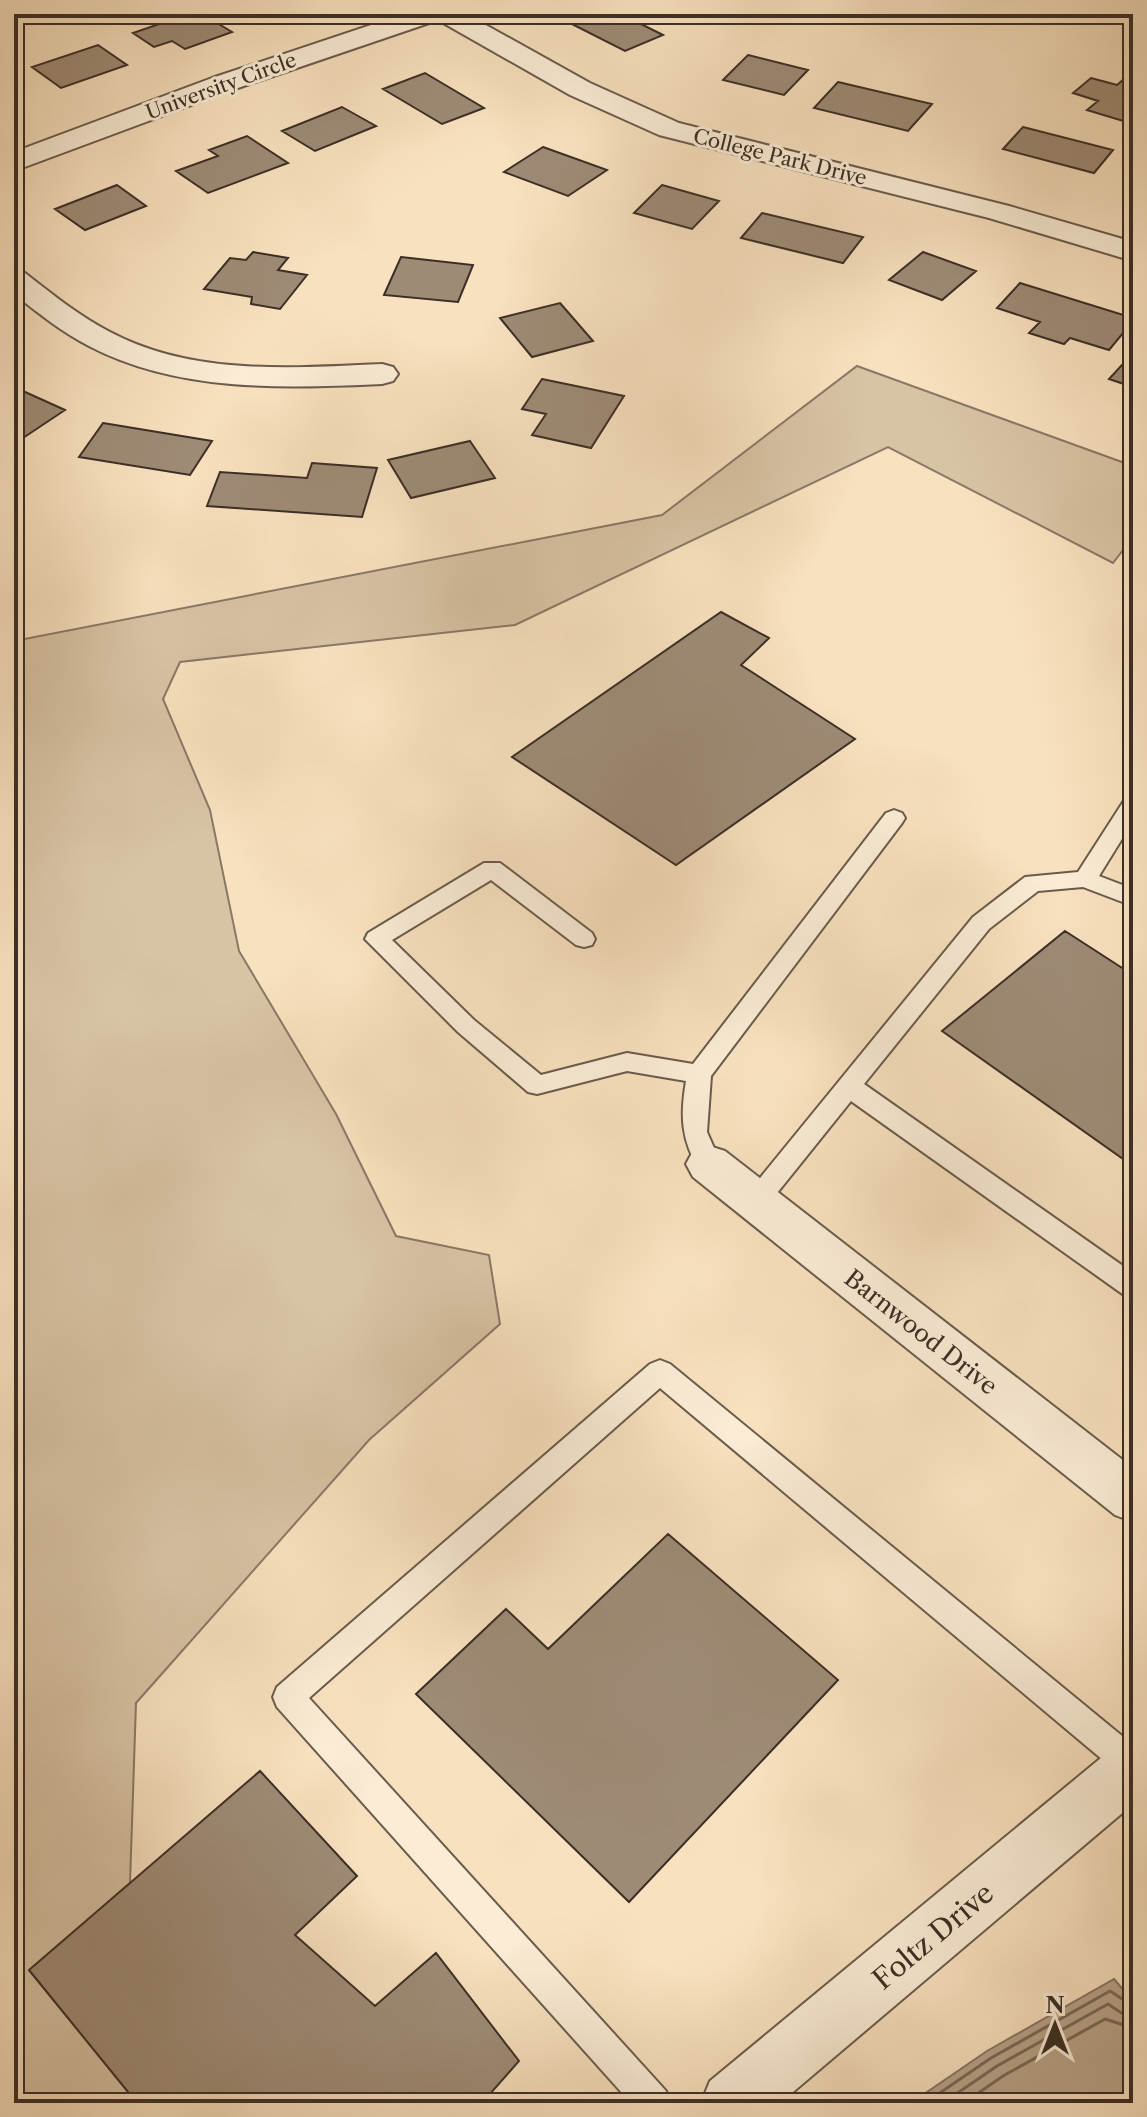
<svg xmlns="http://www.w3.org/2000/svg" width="1147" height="2117" font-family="'Libre Caslon Text',serif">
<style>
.green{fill:#d8c3a5;stroke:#8a7866;stroke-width:2}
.water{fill:#b8a48b;stroke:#867563;stroke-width:2}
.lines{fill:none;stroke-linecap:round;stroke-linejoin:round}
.shore{stroke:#7a6958;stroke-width:3}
.building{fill:#9e8b76;stroke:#3c2e26;stroke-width:2}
.lane-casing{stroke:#6b5b4c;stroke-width:4}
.street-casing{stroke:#6b5b4c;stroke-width:4}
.lane{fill:#faecd5;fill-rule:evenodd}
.street{fill:#faecd5;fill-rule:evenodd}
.labels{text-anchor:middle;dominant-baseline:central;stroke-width:6;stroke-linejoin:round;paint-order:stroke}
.far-street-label{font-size:20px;fill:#3c2e26;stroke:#faecd5}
.street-label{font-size:24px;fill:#3c2e26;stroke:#faecd5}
.near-street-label{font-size:28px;fill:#3c2e26;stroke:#faecd5}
</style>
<rect width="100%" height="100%" fill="#f8e1bf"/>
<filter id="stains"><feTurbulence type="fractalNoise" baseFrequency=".0025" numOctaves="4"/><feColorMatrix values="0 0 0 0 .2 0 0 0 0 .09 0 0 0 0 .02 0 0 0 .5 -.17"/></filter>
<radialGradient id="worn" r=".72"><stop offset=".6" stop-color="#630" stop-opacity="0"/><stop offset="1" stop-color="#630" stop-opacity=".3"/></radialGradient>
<path class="green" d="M857,366L1133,466V537L1113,563L888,447L515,625L180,662L163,699L210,810L239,951L336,1114L396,1236L489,1255L500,1324L369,1440L136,1703L130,1883L29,1970L137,2103H14V641L662,515Z"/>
<path class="water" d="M1114,1979L1133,2001V2103H911L987,2051Z"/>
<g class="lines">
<path class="shore" d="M925,2103L991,2058L1110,1991L1133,2006
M943,2103L997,2066L1108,2004L1123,2014L1133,2016
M964,2103L1003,2076L1105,2019L1133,2028"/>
</g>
<path class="building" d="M188,14H202L232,32L185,49L172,41L154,47L133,33Z
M240,14H278L256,22Z
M574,14H621L663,35L625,51L562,19Z
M98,45L127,65L61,88L32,67Z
M748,55L808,70L784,95L723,80Z
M425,73L484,108L442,124L383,89Z
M1091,78L1117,85L1124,79L1133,82V124L1087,110L1098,101L1073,93Z
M838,82L932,104L908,131L814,108Z
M342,107L376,126L315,151L282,131Z
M1023,127L1113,150L1094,173L1003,149Z
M247,136L288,163L208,193L176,171L218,156L209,150Z
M543,147L607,170L568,196L504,172Z
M117,185L146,206L85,230L55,209Z
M662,185L719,201L692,229L634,213Z
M762,213L863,237L843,263L741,238Z
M253,252L288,258L278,270L307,275L280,309L251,304L252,297L204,289L230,258L246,260Z
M923,252L976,271L942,300L889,280Z
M401,257L473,265L458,302L384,295Z
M1020,283L1133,318V321L1109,350L1070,338L1064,344L1029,333L1040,322L997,308Z
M560,303L593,341L532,357L500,318Z
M1133,353V387L1109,379Z
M542,379L624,396L591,448L532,435L546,414L522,409Z
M14,387L65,410L20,440L14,438Z
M103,423L212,441L190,475L79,457Z
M470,441L495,478L411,498L388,460Z
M312,463L377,468L362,517L207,506L220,472L307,478Z
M721,612L769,638L741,665L855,739L676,865L512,757Z
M1065,931L1133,975V1166L942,1031Z
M668,1534L838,1680L629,1902L416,1694L506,1609L548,1649Z
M260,1771L357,1876L295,1935L375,2006L436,1953L519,2061L482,2103H137L29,1970Z"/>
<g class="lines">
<defs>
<path id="lane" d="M1133,797V821L1099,876L1133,889V906L1083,887L1038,891L989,929L864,1084L1133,1273V1298L1124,1295L851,1101L765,1208L756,1211L747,1208L743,1201L747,1194L973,917L1025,877L1078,872L1125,799Z
M894,810L902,813L905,818L902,823L711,1076L707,1132L721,1164L718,1171L709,1174L700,1171C681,1140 680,1116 686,1081L627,1071L537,1094L528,1092L458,1032L365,939L368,933L484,863H500L592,933L595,939L592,945L584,947L576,945L491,880L392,940L474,1020L541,1075L627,1053L693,1064L886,813Z
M660,1360L670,1364L1133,1745V1780L1122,1776L660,1388L309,1698L666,2091L671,2103H631L277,1707L273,1697L277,1687L650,1364Z"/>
<path id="street" d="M404,14H466L590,83L679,123L1009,206L1133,242V261L989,218L659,135L570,95L438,20L232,90L14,171V152L212,78Z
M14,270L25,273C52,294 79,316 110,332C193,376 291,368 382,364L393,367L398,374L393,381L382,384C284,388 179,393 89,346C62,332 38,313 14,294Z
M709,1146L725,1151L1133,1468V1522L1115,1515L693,1177L686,1164L693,1151Z
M1133,1740V1804L780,2103H701L710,2081L1113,1748Z"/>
</defs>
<use href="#lane" class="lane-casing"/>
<use href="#street" class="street-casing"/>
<use href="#lane" class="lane"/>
<use href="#street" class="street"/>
</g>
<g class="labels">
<g class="far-street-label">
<text transform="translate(221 86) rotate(-20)">University Circle</text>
<text transform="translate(780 157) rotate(14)">College Park Drive</text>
</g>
<g class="street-label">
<text transform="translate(921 1332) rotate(38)">Barnwood Drive</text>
</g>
<g class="near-street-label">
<text transform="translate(933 1936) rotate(-40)">Foltz Drive</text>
</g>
</g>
<rect width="1147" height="2117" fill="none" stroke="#f8e1bf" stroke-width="48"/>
<rect x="16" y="16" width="1115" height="2085" fill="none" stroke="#3c2e26" stroke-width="4"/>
<rect x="24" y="24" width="1099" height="2069" fill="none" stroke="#3c2e26" stroke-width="2"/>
<g transform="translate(1055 2025)" stroke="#faecd5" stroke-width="6" paint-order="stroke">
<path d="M0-6L14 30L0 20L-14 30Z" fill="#3c2e26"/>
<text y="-12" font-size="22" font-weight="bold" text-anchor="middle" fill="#3c2e26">N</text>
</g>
<rect width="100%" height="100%" filter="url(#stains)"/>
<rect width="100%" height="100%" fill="url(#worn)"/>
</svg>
